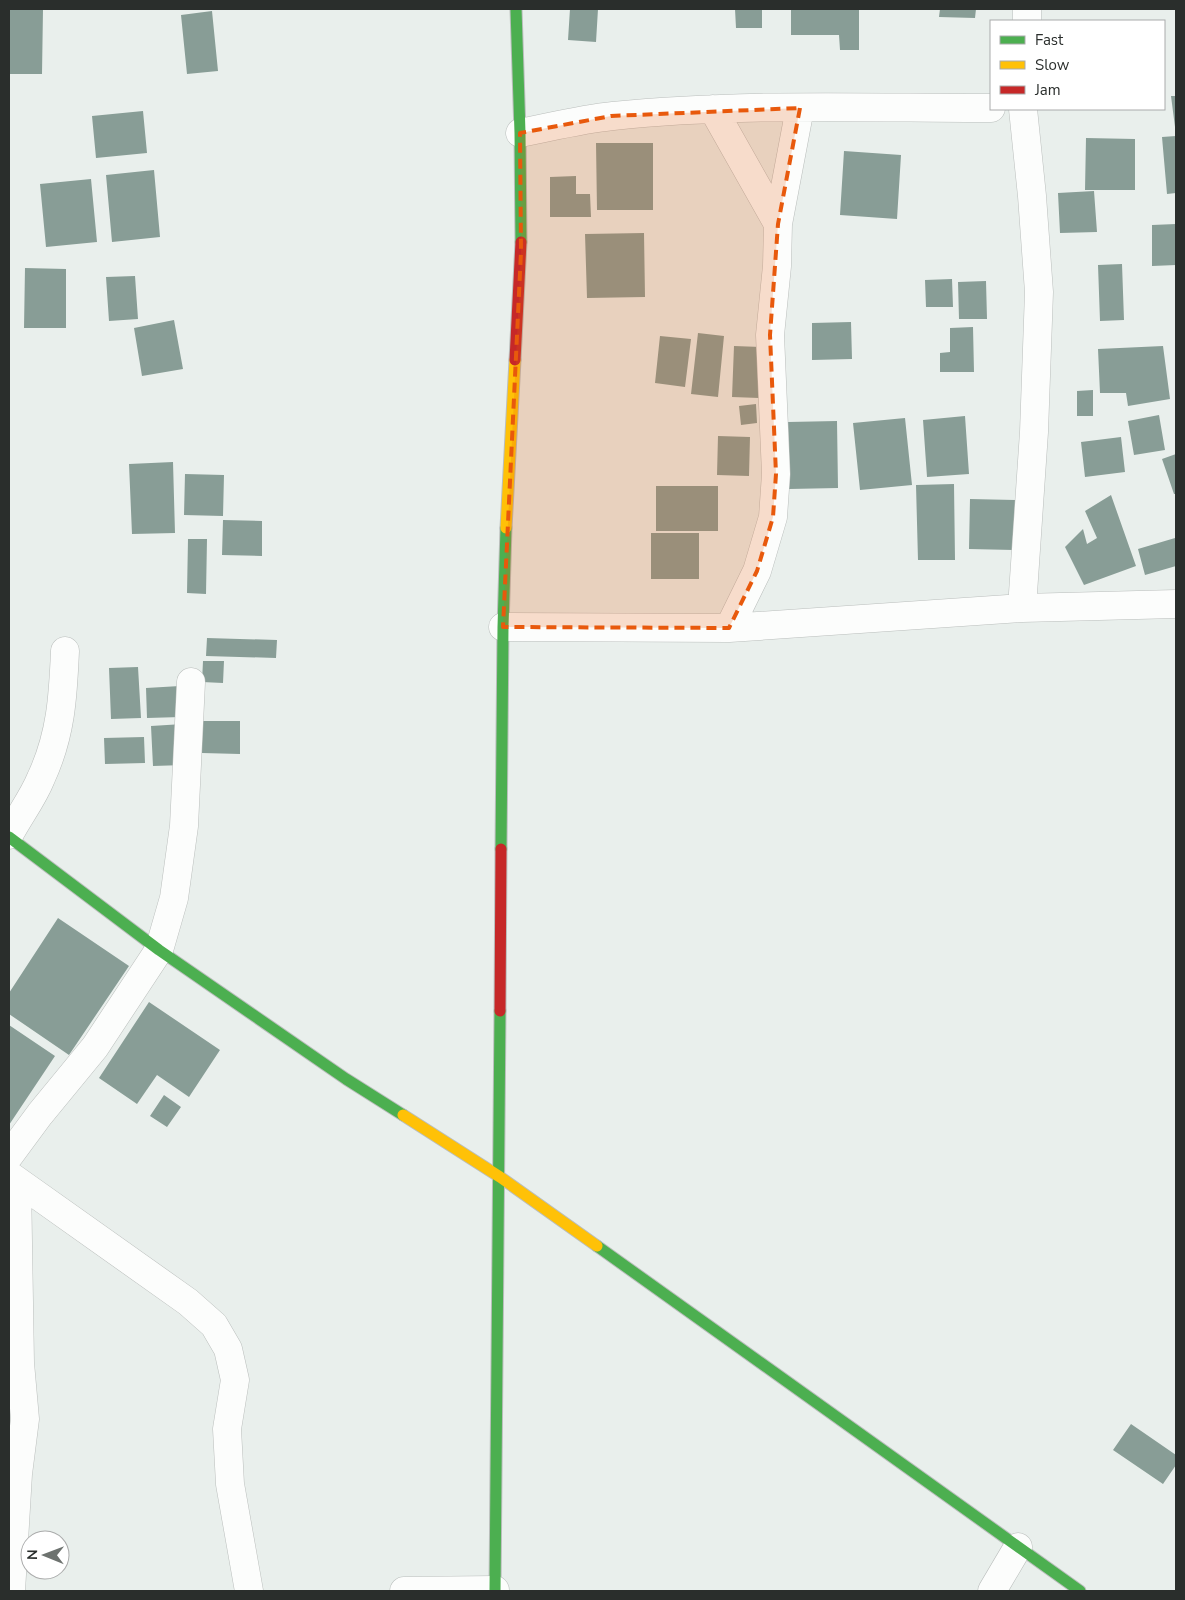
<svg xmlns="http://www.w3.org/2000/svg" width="1185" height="1600" font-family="'Nunito Sans',sans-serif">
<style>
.building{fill:#889d96}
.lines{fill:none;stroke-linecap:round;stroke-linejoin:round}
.street-casing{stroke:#babebc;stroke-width:29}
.fast-casing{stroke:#babebc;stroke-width:13}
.slow-casing{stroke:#babebc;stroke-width:13}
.jam-casing{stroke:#babebc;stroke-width:13}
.street{stroke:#fcfdfc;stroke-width:28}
.fast{stroke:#4caf50;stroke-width:11}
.slow{stroke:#ffc107;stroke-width:11}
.jam{stroke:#c62828;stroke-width:11}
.marked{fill:#e8590c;fill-opacity:0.2;stroke:#e8590c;stroke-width:4;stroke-dasharray:10 6;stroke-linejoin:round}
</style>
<rect width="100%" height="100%" fill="#e9efec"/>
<path class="building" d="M9,9H43L42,74H9Z
M570,9H598L596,42L568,40Z
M735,9H762V28H736Z
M791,9H859V50H840L839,35H791Z
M940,9H976L975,18L939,17Z
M212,11L218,71L187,74L181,15Z
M1171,96H1176V127H1175Z
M143,111L147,153L96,158L92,116Z
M1176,136V193L1167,194L1162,137Z
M1086,138L1135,139V190H1085Z
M596,143H653V210H597Z
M844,151L901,155L897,219L840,215Z
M154,170L160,237L112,242L106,175Z
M576,176V194H590L591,217H550V177Z
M91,179L97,242L46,247L40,184Z
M1094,191L1097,232L1060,233L1058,193Z
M1176,224V265L1152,266V225Z
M644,233L645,297L587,298L585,234Z
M1122,264L1124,320L1100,321L1098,265Z
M25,268L66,269V328H24Z
M135,276L138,319L109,321L106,277Z
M952,279L953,307H926L925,280Z
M986,281L987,319H959L958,282Z
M174,320L183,369L142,376L134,328Z
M851,322L852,359L812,360V323Z
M973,327L974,372H940V353L950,352V328Z
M698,333L724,336L718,397L691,394Z
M660,336L691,339L685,387L655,383Z
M734,346L761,347L759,398L732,397Z
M1163,346L1170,399L1128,406L1126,393H1100L1098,349Z
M1093,390V416H1077V391Z
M756,404L757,423L741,425L739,406Z
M1159,415L1165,450L1134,455L1128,421Z
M965,416L969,474L927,477L923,420Z
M905,418L912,485L860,490L853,423Z
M837,421L838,488L789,489L788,422Z
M718,436L750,437L749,476L717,475Z
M1121,437L1125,472L1085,477L1081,442Z
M1176,454V494H1174L1162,459Z
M173,462L175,533L132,534L129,464Z
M185,474L224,475L223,516L184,515Z
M954,484L955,560H918L916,485Z
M656,486H718V531H656Z
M1111,495L1136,566L1084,585L1065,547L1083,529L1087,544L1097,538L1085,511Z
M970,499L1015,500L1014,550L969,549Z
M223,520L262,521V556L222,555Z
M651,533H699V579H651Z
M1175,538L1176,566L1145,575L1138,549Z
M188,539H207L206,594L187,593Z
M207,638L277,640L276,658L206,656Z
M203,661H224L223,683L202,682Z
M138,667L141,718L111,719L109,668Z
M180,686L181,717L147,718L146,688Z
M202,721H240V754L202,753Z
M183,724L184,765L153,766L151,726Z
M144,737L145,763L105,764L104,738Z
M58,918L129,966L69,1055L9,1014V993Z
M149,1002L220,1050L189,1097L157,1075L137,1104L99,1078Z
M9,1025L55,1056L9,1125Z
M164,1095L181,1107L167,1127L150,1116Z
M1131,1424L1176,1455V1465L1163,1484L1113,1450Z"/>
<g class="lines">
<defs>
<path id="street" d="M1027,21V9
M713,109L778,224
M520,133C551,127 582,119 613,116C738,103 866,108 991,108
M1022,608L1034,432L1039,292L1032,196L1023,109
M503,627L729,628L1022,608L1176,604
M729,628L757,571L773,517L776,474L770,335L777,266L778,224L800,108
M9,835C19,816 33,798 41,778C61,735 63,697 65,651
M9,1156L40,1114L95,1047L159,950L174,898L184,826L191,682
M9,1175L188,1302L214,1325L228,1349L235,1380L227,1429L230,1484L249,1591
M11,1591L18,1474L25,1419L20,1363L17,1182
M404,1591L495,1590
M992,1591L1018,1547"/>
<path id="fast" d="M516,9L520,133L521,242
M9,837L159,950L346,1079L403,1115
M501,849L503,627L506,528
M597,1246L1080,1591
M495,1591L500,1011"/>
<path id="slow" d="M506,528L515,360
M403,1115L500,1177L597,1246"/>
<path id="jam" d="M515,360L521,242
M500,1011L501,849"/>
</defs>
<use href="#street" class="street-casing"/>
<use href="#fast" class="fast-casing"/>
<use href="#slow" class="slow-casing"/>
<use href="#jam" class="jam-casing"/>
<use href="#street" class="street"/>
<use href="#fast" class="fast"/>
<use href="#slow" class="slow"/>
<use href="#jam" class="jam"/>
</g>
<path class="marked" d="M800,108L778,224L770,335L776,474L773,517L757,571L729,628L503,627L521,252L520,133L611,116Z"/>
<rect width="1185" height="1600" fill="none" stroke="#2a2e2c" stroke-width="20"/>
<rect x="990" y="20" width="175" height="90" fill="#ffffff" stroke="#aaabab"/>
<rect x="1000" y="36" width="25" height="8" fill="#4caf50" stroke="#aaabab"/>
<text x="1035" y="45" font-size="15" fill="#2a2e2c">Fast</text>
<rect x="1000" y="61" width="25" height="8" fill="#ffc107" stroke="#aaabab"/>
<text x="1035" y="70" font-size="15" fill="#2a2e2c">Slow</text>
<rect x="1000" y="86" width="25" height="8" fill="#c62828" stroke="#aaabab"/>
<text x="1035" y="95" font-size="15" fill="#2a2e2c">Jam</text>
<g transform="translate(45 1555) rotate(271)"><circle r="24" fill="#ffffff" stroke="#aaabab"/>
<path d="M0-4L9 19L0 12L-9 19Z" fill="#6d726f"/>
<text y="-8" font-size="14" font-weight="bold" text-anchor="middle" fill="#2a2e2c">N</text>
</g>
</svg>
